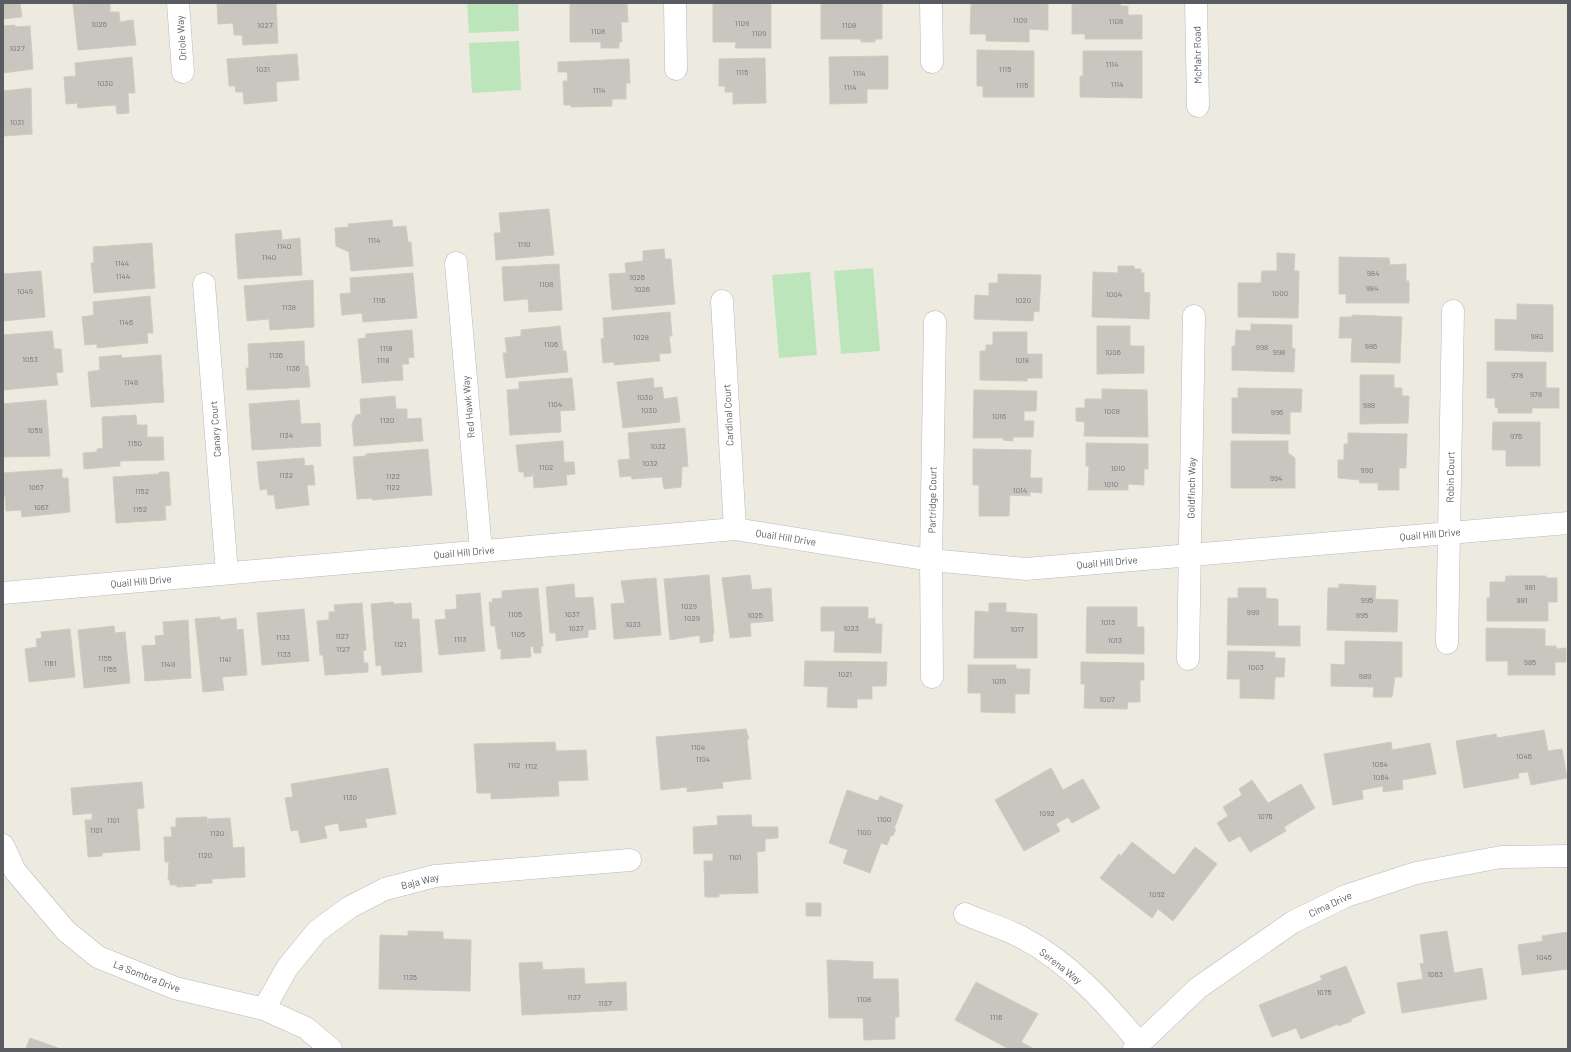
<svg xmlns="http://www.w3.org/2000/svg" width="1571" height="1052" font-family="Barlow,sans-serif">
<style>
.green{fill:#bde5bc}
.building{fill:#c9c6c0;stroke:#d1cbbf}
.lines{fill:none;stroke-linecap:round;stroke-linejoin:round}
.minor-casing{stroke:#b6b9be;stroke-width:23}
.minor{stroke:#fff;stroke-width:22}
.labels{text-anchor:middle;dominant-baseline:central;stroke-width:3;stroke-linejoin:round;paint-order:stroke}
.number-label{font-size:8px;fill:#75777a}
.street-label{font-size:10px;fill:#595d62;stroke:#fff}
</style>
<rect width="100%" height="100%" fill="#edeae0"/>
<path class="green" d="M467,3H518L519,31L469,33Z
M519,41L521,90L472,93L469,43Z
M873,268L880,351L841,354L834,271Z
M810,272L817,355L779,358L772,275Z"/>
<path class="building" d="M3,3H20L22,17L3,19Z
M110,3V12H119L120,22L133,20L136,45L78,50L73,4Z
M217,3H276L278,43L243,45L242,35H234L233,23L218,24Z
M570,3H627L628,22H621L622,42H619V48H601V42H570Z
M713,3H771V48H735L736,42H713Z
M821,3H882V39H875V42H861V39H821Z
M971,3H1048V30L1029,29V42L986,41V34H970Z
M1085,3H1120L1121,6H1128V15H1142V39H1085V34H1072V4Z
M15,25V27L30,26L33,69L3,73V26Z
M977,50L1034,51V97H983V86H977Z
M1083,51H1142V98L1080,97V76H1083Z
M297,54L299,80L276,82L277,101L244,104L243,92H236L235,86H229L227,59Z
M888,56V89H867V103L830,104L829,57Z
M132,57L135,93H128L129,113L117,114L116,105L78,108L77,103L66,104L64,77L76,76L75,63Z
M765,58L766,103L733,104V92H725V86H719V59Z
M629,59L630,83H626V99H612V106L571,107V105H564L563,81H568L567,72H558V62Z
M31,88L32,134L3,136V91Z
M549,209L554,255L496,260L494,233H501L499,213Z
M392,220L393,227L406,226L408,242H411L413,266L351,271L349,252L336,246L335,228L349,227L348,224Z
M281,230L282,240L300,238L302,275L238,279L235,234Z
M152,243L155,288L94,293L91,263H94L93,247Z
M664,249L665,259H671L675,304L612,310L609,274L626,273L625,263L643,261V251Z
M1277,253L1295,254L1294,271H1299L1298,318L1238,317V283H1261L1262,271H1277Z
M1339,257L1389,258L1390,265L1406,264V281H1409V303H1346V294H1339Z
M559,264L562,310L529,312L528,299L504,301L502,267Z
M1118,266H1134V269H1141V273H1144V292L1150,293L1149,319L1092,317L1093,272L1118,273Z
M41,271L45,317L3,321V274Z
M413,273L417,318L363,322L362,313L342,315L340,294L351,293L350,278Z
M998,274L1041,275L1039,312L1034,311L1033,321L974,319L975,295L989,296V283H998Z
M313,280L314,327L270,330L269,319L247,321L244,286Z
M150,296L153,333H147L148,343L97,348V344L85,345L82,317L94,315L93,302Z
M1517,304L1553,305V352L1495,350V319L1517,320Z
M670,312L672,336H669L671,353L659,354L660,361L614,365V362L603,363L601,339L604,338L603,318Z
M1352,315L1402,317L1400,363L1351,362L1352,338H1339L1340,317H1352Z
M1251,324L1292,325V348L1295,349L1294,372L1232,370V346H1235L1236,330L1251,331Z
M560,326L563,351H566L568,372L506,378L503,353H507L505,338L521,336V330Z
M1097,326H1130V346H1144V373L1097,374Z
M412,330L414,357L408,358L409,364H402L403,380L362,383L358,339L366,338V334Z
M52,331L54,349H61L63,372L56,373L58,385L3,390V335Z
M993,332H1027V354H1042V378H1027V381L980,380V351H986V345H993Z
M304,341L305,366H308L310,387L247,390L246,368H249L248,344Z
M121,355L122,358L161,355L164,402L91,407L88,372L100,370L99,357Z
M1487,362H1546V388H1559V408H1532V413H1498V408L1495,407V398H1487Z
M1360,375H1394V388H1402V396H1409L1408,423L1360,424Z
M572,378L575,410L560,411L561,432L510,435L507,390L519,389V382Z
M653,378L654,388L662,387L664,399L677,397L680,422L623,428L617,382Z
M1238,388L1302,389L1301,412H1290V434L1232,433V398H1238Z
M1102,389L1147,390L1148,437L1084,436L1085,422L1076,421V408H1085V399H1102Z
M974,390L1037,391L1036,411H1024V421H1034L1033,437H1013V441L1003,440V438H973Z
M395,396L396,409H407V419L421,418L423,441L354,446L352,424L356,415L361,414L360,399Z
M46,400L50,456L3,457V404Z
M299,400L301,424L320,423L321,446L252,450L249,404Z
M136,415L137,425H147V437H163L164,460L120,461V466L84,469L83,453L97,452V449L103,448L102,417Z
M1493,422H1540V466H1506V450H1492Z
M685,428L688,466L682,467L681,487L664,489L662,477L632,479L631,476L620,477L618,460L630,459L628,433Z
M1348,433L1407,434L1406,468H1399V490H1378V483H1359L1360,480L1338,478V460H1344V444H1348Z
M563,441L564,462H574L575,474L566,475L567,485L534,488L533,472L532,476L524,477V472H519L516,445Z
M1231,441H1288V453L1295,458V488H1231Z
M1086,443L1148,444V469H1144V485L1128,484V490H1088L1089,466H1086Z
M428,449L432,495L372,500V498L357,499L353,457L366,456V454Z
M973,449L1031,450L1030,478H1042V493L1030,492V496L1010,495L1009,516H979V485H973Z
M304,458L305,466L313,465L315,485H307L309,505L276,509L274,495H268L267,489L260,490L257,462Z
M62,469V478H68L70,512L22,517L21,510L6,511L5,496H3V473Z
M159,472H169L171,505L165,506L166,520L116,523L113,477L159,474Z
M709,575L714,633L713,634V641L700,643V635L670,640L664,579Z
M750,575L752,590L771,588L773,621L750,623L751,636L730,638L722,578Z
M1506,576H1546V578H1557V602H1548V621H1487V598H1490V582H1505Z
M656,578L661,635L614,639L611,604L625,603L621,581Z
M574,584L575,598L593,597L596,629L588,630V637L556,641V633H550L546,587Z
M1339,584L1376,586L1375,599L1398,600L1397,632L1327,630L1328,588H1339Z
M538,588L543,646H541V653H534L533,646L530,647L531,657L501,659V649H498L495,626H491L489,602H493L492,599L502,598V591Z
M1238,588H1266V598L1278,599V626H1300V646L1227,645L1228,598H1238Z
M480,593L485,651L439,655L435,620L446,619L445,610L457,609L456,595Z
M393,602L394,604L411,603L412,619H419L422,672L382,675L381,665L376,666L371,604Z
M362,603L366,650L363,651L364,663H368V672L325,675L323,655H320L317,621L329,620V612H335L334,605Z
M989,603H1006V612L1037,614V658H974L975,611L989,612Z
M821,607H868V619L875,618V624H882L881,653L834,652L835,631H821Z
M1087,607H1137V627H1144V654L1086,653Z
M304,609L309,661L262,665L257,613Z
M220,617V620L236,618L237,630L243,629L247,675L222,677L224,690L203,692L195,619Z
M188,620L191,678L145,681L142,646L156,645L155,636L164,635L163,622Z
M114,626L115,633L125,632L130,683L84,688L78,630Z
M1486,628L1545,629V646H1556V649L1566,648V662H1555V675H1508V661H1486Z
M70,629L75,677L29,682L25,649L37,647L36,639L42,638L41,632Z
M1345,641L1402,642V677H1395L1392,697H1373L1374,687L1331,686V664L1345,665Z
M1228,651L1275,652V658H1285L1284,677H1275L1274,699L1240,698V679H1227Z
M805,661L887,662L886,686H872V699H857V708L827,707L828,687L804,686Z
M1081,662L1144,663V680H1140V702H1128L1127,709L1084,708L1085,684H1081Z
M968,665H1016V669H1030L1029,694H1015V713L981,712V693H968Z
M746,729L749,739H747L751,779L722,782L723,788L687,792V787L661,790L656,737Z
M1544,730L1548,751L1562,749L1567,778L1531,785L1528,772L1518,773L1519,778L1464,788L1456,741L1496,734L1497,738Z
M555,742L556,751L586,750L588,780L558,781L559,796L491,799V793H477L474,744Z
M1391,742L1392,750L1430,743L1436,774L1402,780L1403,789L1383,792V786L1362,790L1363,799L1333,805L1324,754Z
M388,768L396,814L365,819L367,827L340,831L338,823L324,826L327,838L301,843L298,830L291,831L285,798L293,797L291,784Z
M1051,768L1063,790L1083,779L1100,808L1072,823L1068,817L1056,824L1060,831L1024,851L995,800Z
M1252,780L1268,803L1301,784L1315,808L1284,827L1286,831L1250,852L1240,836L1229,842L1217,823L1228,816L1223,807L1242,795L1239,789Z
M142,782L144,808L137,809L140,850L102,853V856L88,857L85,820H92V813L73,815L71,788Z
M847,790L878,801L880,796L903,805L894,829H896L893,836L891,835L887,845L881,843L870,873L843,863L848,850L829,843Z
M751,815L752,827H778V838L765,839V851L757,852L758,893L719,894V897H705L704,861H713V853L694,854L693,827L718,825L717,816Z
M207,817V825L208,819L230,818L233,848L244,847L245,877L212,879V883L195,884L196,886L177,887V885H170V880H168L169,862H165L164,837H172L171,827H176V818Z
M1132,842L1174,875L1195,847L1217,864L1173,921L1158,909L1152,918L1100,878L1119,854L1121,856Z
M806,903H821V916H806Z
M408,931L443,932V939L471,940L470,991L379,989L380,935L408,936Z
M1447,931L1454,973L1482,968L1487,999L1402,1013L1397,983L1423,979L1420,964L1424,963L1420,935Z
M1568,932V969L1522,975L1518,945L1543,941L1542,936Z
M827,960L873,962V979H898L899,1017H895V1039L864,1040L863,1018H829Z
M542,962L543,970L584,968L585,984L626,982L627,1010L522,1015L519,963Z
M1346,966L1365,1013L1351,1019L1352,1021L1338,1026V1024L1301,1039L1296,1028L1272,1037L1259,1005L1322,980L1320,976Z
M976,982L1038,1014L1021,1042L1034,1049H1009L955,1020Z
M30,1038L61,1049H29L26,1048Z"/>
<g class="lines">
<defs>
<path id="minor" d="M178,3L183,72
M675,3L676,69
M931,3L932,62
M1196,3L1198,106
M456,263L481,551
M204,284L227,573
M722,301L735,529
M3,593L735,529L931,560L1026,569L1568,523
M1447,643L1453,311
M1188,659L1194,316
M932,677L931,560L935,322
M3,845L15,871L66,931L98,957L175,988L264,1009L306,1028L331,1049
M965,914C983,922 1004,928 1021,937C1069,962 1106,1003 1139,1043
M264,1009L287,968L317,931L350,907L385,889L435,876L630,860
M1134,1049L1198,988L1293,922L1346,896L1416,873L1501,857L1568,856"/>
</defs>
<use href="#minor" class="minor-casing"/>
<use href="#minor" class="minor"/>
</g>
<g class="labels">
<g class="number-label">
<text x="1020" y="20">1109</text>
<text x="1116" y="21">1108</text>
<text x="742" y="23">1109</text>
<text x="99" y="24">1026</text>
<text x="265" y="25">1027</text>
<text x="849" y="25">1108</text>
<text x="598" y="31">1108</text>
<text x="759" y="33">1109</text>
<text x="17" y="48">1027</text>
<text x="1112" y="64">1114</text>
<text x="263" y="69">1031</text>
<text x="1005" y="69">1115</text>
<text x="742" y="72">1115</text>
<text x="859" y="73">1114</text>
<text x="105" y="83">1030</text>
<text x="1117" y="84">1114</text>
<text x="1022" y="85">1115</text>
<text x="850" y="87">1114</text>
<text x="599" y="90">1114</text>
<text x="17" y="122">1031</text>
<text x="374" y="240">1114</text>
<text x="524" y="244">1110</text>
<text x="284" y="246">1140</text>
<text x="269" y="257">1140</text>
<text x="122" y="263">1144</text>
<text x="1373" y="273">984</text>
<text x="123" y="276">1144</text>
<text x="637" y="277">1026</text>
<text x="546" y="284">1108</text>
<text x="1372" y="288">984</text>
<text x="642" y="289">1026</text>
<text x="25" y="291">1049</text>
<text x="1280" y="293">1000</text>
<text x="1114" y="294">1004</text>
<text x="379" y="300">1116</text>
<text x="1023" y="300">1020</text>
<text x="289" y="307">1138</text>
<text x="126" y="322">1146</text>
<text x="1537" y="336">980</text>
<text x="641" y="337">1028</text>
<text x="551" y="344">1106</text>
<text x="1371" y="346">986</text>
<text x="1262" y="347">998</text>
<text x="386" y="348">1118</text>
<text x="1113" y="352">1006</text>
<text x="1279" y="352">998</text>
<text x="276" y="355">1136</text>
<text x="30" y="359">1053</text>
<text x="383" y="360">1118</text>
<text x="1022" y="360">1018</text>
<text x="293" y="368">1136</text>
<text x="1517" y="375">978</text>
<text x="131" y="382">1148</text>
<text x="1536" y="394">978</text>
<text x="645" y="397">1030</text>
<text x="555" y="404">1104</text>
<text x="1369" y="405">988</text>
<text x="649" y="410">1030</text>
<text x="1112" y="411">1008</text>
<text x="1277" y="412">996</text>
<text x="999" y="416">1016</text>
<text x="387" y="420">1120</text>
<text x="35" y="430">1059</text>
<text x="286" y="435">1134</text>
<text x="1516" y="436">976</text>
<text x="135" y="443">1150</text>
<text x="658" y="446">1032</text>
<text x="650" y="463">1032</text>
<text x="546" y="467">1102</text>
<text x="1118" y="468">1010</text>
<text x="1367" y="470">990</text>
<text x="286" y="475">1132</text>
<text x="393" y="476">1122</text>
<text x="1276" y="478">994</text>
<text x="1111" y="484">1010</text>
<text x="36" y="487">1067</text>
<text x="393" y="487">1122</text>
<text x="1020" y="490">1014</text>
<text x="142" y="491">1152</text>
<text x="41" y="507">1067</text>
<text x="140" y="509">1152</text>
<text x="1530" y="587">981</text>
<text x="1367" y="600">995</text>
<text x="1522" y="600">981</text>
<text x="689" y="606">1029</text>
<text x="1253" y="612">999</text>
<text x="515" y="614">1105</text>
<text x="572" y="614">1037</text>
<text x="755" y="615">1025</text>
<text x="1362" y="615">995</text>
<text x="692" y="618">1029</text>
<text x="1108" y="622">1013</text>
<text x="633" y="624">1033</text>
<text x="576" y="628">1037</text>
<text x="851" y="628">1023</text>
<text x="1017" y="629">1017</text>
<text x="518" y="634">1105</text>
<text x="342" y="636">1127</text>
<text x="283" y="637">1133</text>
<text x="460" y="639">1113</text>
<text x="1115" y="640">1013</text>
<text x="400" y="644">1121</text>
<text x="343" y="649">1127</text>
<text x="284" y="654">1133</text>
<text x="105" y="658">1155</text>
<text x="225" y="659">1141</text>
<text x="1530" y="662">985</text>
<text x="50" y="663">1161</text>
<text x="168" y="664">1149</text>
<text x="1256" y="667">1003</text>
<text x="110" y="669">1155</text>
<text x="845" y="674">1021</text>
<text x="1365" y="676">989</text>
<text x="999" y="681">1019</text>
<text x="1107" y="699">1007</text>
<text x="698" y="747">1104</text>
<text x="1524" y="756">1046</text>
<text x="703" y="759">1104</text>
<text x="1380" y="764">1064</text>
<text x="514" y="765">1112</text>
<text x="531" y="766">1112</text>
<text x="1381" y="777">1064</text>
<text x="350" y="797">1130</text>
<text x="1047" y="813">1092</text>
<text x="1265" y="816">1076</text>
<text x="884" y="819">1100</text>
<text x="113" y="820">1101</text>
<text x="96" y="830">1101</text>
<text x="864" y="832">1100</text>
<text x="217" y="833">1120</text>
<text x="205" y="855">1120</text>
<text x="735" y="857">1101</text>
<text x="1157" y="894">1092</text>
<text x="1544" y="957">1045</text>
<text x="1435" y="974">1063</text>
<text x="410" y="977">1135</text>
<text x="1324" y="992">1075</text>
<text x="574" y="997">1137</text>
<text x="864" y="999">1108</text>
<text x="605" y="1003">1137</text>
<text x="996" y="1017">1116</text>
</g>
<g class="street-label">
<text transform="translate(181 38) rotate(-94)">Oriole Way</text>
<text transform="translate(1197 55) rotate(-91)">McMahr Road</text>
<text transform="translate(468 407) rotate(-95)">Red Hawk Way</text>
<text transform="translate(728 415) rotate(-93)">Cardinal Court</text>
<text transform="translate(215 429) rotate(-94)">Canary Court</text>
<text transform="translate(1450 477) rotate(-89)">Robin Court</text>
<text transform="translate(1191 488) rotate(-89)">Goldfinch Way</text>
<text transform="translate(932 500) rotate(-89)">Partridge Court</text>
<text transform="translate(1430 534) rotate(-5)">Quail Hill Drive</text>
<text transform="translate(786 537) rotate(9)">Quail Hill Drive</text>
<text transform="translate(464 552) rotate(-5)">Quail Hill Drive</text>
<text transform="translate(1107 562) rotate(-5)">Quail Hill Drive</text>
<text transform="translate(141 581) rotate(-5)">Quail Hill Drive</text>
<text transform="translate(420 881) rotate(-14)">Baja Way</text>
<text transform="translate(1330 904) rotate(-25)">Cima Drive</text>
<text transform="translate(1061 966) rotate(38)">Serena Way</text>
<text transform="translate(147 976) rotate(21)">La Sombra Drive</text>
</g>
</g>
<rect width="1571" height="1052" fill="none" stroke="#595d62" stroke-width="8"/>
</svg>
